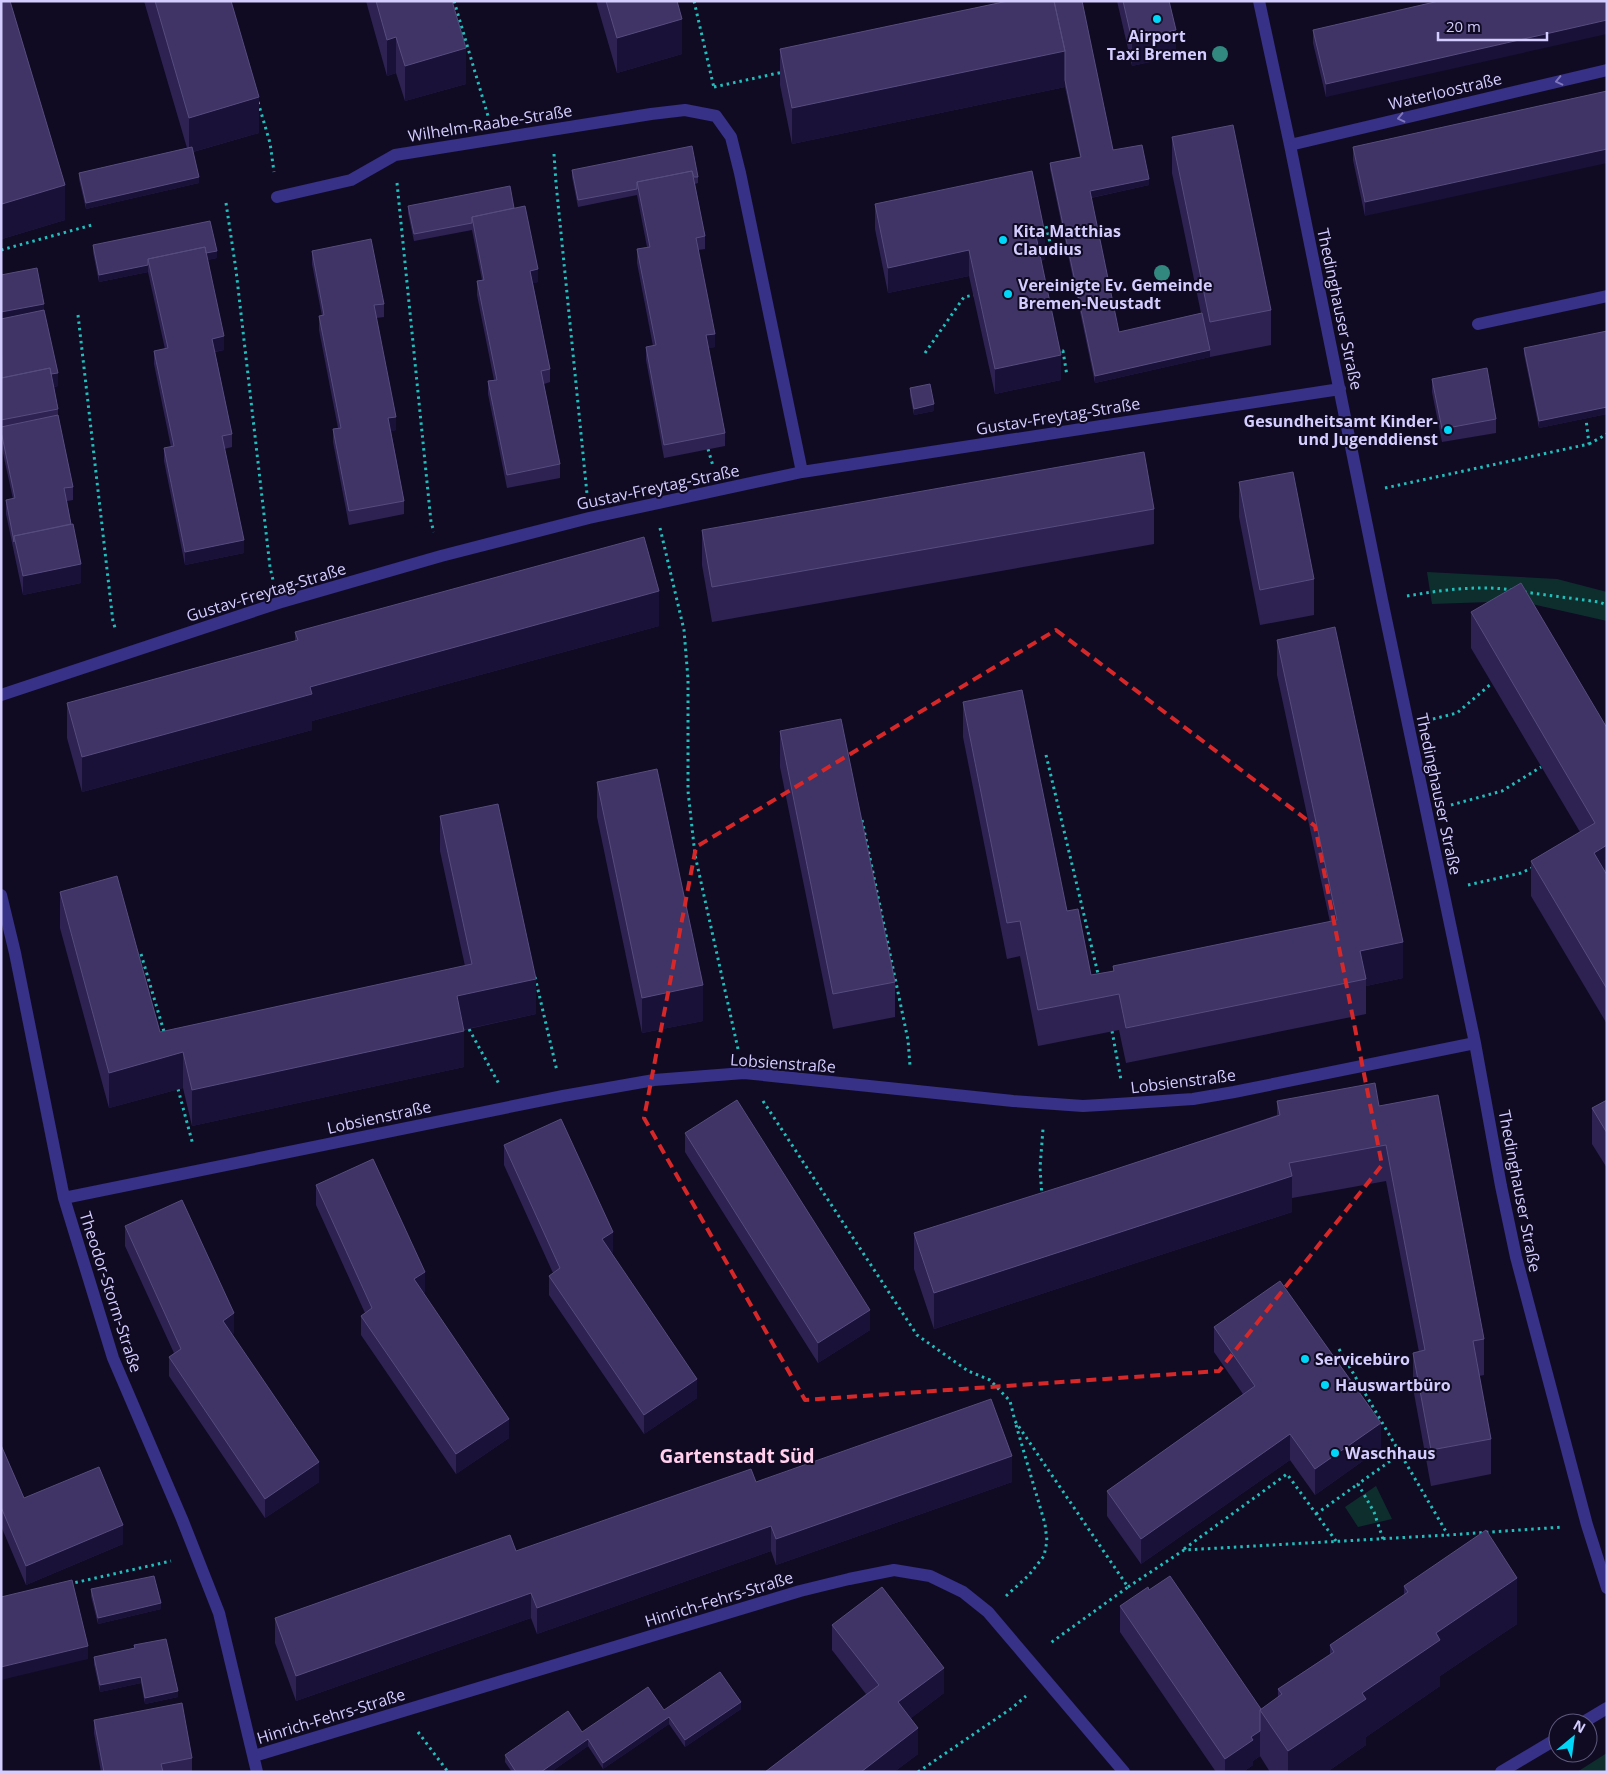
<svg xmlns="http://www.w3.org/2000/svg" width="1608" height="1773" font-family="'Open Sans',sans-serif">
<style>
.green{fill:#0e2e2d}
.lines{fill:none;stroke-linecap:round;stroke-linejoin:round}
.path{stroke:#21bfbb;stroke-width:3;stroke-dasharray:2.5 4;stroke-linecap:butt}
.minor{stroke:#373187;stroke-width:12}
.tree{fill:#32877e}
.wall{fill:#2e2253}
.shaded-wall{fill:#1a1138}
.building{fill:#3f3465;stroke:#574c7e}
.oneway{stroke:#7e77bd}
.marked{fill:none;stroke:#d62828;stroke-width:4;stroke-dasharray:10 6;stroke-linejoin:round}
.poi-dot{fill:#00d7f8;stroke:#100b23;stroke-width:2}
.labels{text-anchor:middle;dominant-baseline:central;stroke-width:4;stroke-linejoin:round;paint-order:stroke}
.poi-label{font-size:16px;font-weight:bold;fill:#d4cdff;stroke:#100b23;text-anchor:start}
.street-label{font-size:16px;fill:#d4cdff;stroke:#100b23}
.quarter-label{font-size:19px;font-weight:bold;fill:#ffcfec;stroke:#100b23}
</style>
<rect width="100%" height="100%" fill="#100b23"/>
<path class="green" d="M1427,572L1557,579L1607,592V621L1518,601L1432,604Z
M1376,1486L1392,1519L1358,1527L1345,1507Z
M1607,1753V1772H1577Z"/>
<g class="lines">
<path class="path" d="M454,1L488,116
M694,1L714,88
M714,87L783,72
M258,102L270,143L274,172
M554,154L556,183L587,494
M397,183L431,522L434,532
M226,203L236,270L270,567L273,580
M1040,228L1046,226L1052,251
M1,250L92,225
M78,315L113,622L116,630
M1056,352L1063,351L1067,376
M925,353L964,297L974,295
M1589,444L1607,434
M708,449L713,466
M1385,488L1589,444L1586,419
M660,528L684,630L688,679V791L695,855L738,1049
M1524,592L1599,602L1607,605
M1407,596C1442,590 1478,585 1513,590
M1433,719L1457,713L1492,683
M1046,755L1099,978
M1451,805L1502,791L1541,767
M862,820L908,1040L910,1066
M1468,885L1521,873L1534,867
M141,954L165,1035
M535,977L557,1071
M469,1029L499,1084
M1112,1031L1121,1080
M178,1089L193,1145
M763,1101L917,1335L968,1371L990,1380L1010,1401L1015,1421L1128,1587L1049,1644
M1042,1197L1040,1168L1043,1129
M1339,1349L1448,1535L1563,1527
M1316,1514L1358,1484
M1383,1539L1374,1512L1358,1484L1400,1454
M1184,1549L1287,1474L1336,1541
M69,1584L171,1561
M1128,1587L1184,1550L1448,1535
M1006,1596L1029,1575L1044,1556L1047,1541L1045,1524L1016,1425
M418,1732L448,1772
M918,1772L1012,1708L1026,1696"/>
<path class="minor" d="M1259,1L1290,145L1382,600L1475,1043L1501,1186L1516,1257L1587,1525L1607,1588
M1290,145L1607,70
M277,197L351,180L395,155L651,114L685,110L716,116L731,137L740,173L802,472
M1478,324L1607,296
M1,695L278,603L441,556L589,518L802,472L1340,389
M1,895L15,953L64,1198L113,1358L182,1519L219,1613L257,1772
M64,1198L563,1096L654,1080L744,1073L1013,1101L1083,1106L1117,1104L1193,1099L1234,1092L1475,1043
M1582,1723L1607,1708
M254,1756L800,1591L849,1579L894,1570L930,1576L963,1592L988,1612L1124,1772
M1501,1772L1558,1738"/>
</g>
<g class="tree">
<circle cx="1220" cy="54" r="8"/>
<circle cx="1162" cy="273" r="8"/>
</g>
<path class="wall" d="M1,1L65,220L2,239L1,236Z
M144,1H231L259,133L193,152L199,183L86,209L79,179V173L187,148Z
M366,1H452L466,84L405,101L396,73L387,76Z
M596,1H677L682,54L617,73Z
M1008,1L1113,150L1149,185L1091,198L1119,332L1201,313L1172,173V137L1271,310V345L1210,357L1095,383L1050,169V163L1080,157L1065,87L792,144L780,85V49Z
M1117,1H1169L1176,56L1132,66Z
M1439,1L1326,97L1313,43V30Z
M1607,91L1365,216L1353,160V147Z
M572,170L698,177V183L695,184L705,236V249L698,250L715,347L708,348L725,433V446L664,458L646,360V347L653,346L637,263V249L647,247L637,195L578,207L572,177Z
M875,204L1045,259L1041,261L1061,380L995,394L969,276L888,293L875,229Z
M408,206L514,208L538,282L533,283L550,369V382L544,384L560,464V478L507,488L488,394V381L494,380L477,295V281L482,280L472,230L414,241L408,213Z
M93,245L217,258L207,260L224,350L215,352L232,434V447L224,449L244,553L185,565L164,461V448L171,447L154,364V351L165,349L148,272L99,282L93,252Z
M312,251L384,304V317L376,318L396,430L391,431L404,501V514L349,525L333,442V429L338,428L319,330V316H322L312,264Z
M1,275L44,310L58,386L54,387L58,409V415L73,487V500L67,501L81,583L23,595L6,514V500L13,499L1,444Z
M1607,331V414L1539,428L1524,354V348Z
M1432,379L1496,419V433L1442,442L1432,392Z
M910,388L934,411L914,415L910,395Z
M1239,482L1314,579V615L1260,625L1239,517Z
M1154,509V544L712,622L702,565V530Z
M1471,612L1607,728V1024L1531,896V861L1580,832L1471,648Z
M659,626L312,721V730L82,792L67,738V703L295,641V632Z
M1277,640L1403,978L1366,986V1014L1126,1063L1119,1030L1038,1046L1020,956L1007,959L963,737V702L1067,911L1091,975L1113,971V966L1330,922L1277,675Z
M780,731L895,982V1017L833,1029L780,767Z
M597,782L703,1021L642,1033L597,817Z
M440,816L536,1014L464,1030V1067L192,1126L183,1088L109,1108L60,928V892L160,1032L465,966L440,851Z
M1607,1100V1168L1592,1144V1108Z
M1277,1101L1379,1106L1484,1339V1375L1479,1376L1491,1439V1474L1431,1486L1413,1388V1353L1419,1352L1386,1181L1292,1198V1212L934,1329L914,1269V1233L1095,1176L1277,1115Z
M685,1133L870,1330L818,1363L685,1152Z
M504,1145L613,1252L611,1253L697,1398L644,1434L549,1295V1276L553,1273L504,1165Z
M316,1185L425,1292L423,1293L509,1438L456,1474L361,1335V1316L365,1313L316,1205Z
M125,1226L234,1333L232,1334L319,1482L265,1518L169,1376V1357L174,1353L125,1246Z
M1214,1327L1381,1448L1315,1495L1290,1460L1141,1564L1107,1516V1491L1243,1394L1214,1352Z
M1,1445L24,1498L123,1544L26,1585L1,1526Z
M756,1482H1012L776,1565L771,1551L537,1634L531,1618L296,1701L275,1643V1618L516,1551Z
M1404,1586L1517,1624L1440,1676V1686L1366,1737V1745L1327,1772H1270L1260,1756L1253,1761V1765L1243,1772H1216L1120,1632V1606L1149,1590L1261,1709L1278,1697V1689L1330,1654V1645L1404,1595Z
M91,1589L161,1609L98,1624L91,1596Z
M832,1625L944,1693L911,1718L918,1754L894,1772H765L866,1694L832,1650Z
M134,1645L178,1697L145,1704L141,1683L100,1692L94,1664V1657L134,1648Z
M741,1709L685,1747L669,1724L603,1769L588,1746L551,1772H512L505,1762V1755L582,1732L664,1710Z
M94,1720L192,1758V1771L101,1772L94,1733Z"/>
<path class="shaded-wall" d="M682,19V54L617,73V38Z
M1607,20V34L1326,97V84Z
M1176,30V56L1132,66V40Z
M396,37V73L387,76V40Z
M466,48V84L405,101V66Z
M1065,51V87L792,144V108Z
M259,97V133L189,153V118Z
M1607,149V163L1365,216V202Z
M199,177V183L86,209V203Z
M1149,179V185L1090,198V191Z
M65,185V220L2,239V204Z
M1045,234V259L1036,262V236Z
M969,250V276L888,293V268Z
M217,251V258L151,271L150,265Z
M148,265V272L99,282V275Z
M538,269V282L530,284V271Z
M44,304V323L1,332V312Z
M715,334V347L706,349V335Z
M224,336V350L212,352V339Z
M1210,350V357L1095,383V376Z
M1061,355V380L995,394V369Z
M58,373V386L3,397V384Z
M934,404V411L914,415V409Z
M1607,407V414L1539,428V421Z
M396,417V430L388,432V418Z
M244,540V553L185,565V552Z
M81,564V583L23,595V576Z
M659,591V626L312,721V730L82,792V757L310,687Z
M1607,845V881L1594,853Z
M1403,942V978L1366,986V979L1360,951Z
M536,979V1014L457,1031V996Z
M703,985V1021L642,1033V998Z
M464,1031V1067L192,1126V1090Z
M183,1052V1088L109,1108V1073Z
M1292,1176V1212L934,1329V1293Z
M613,1232V1252L602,1259V1239Z
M425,1272V1292L414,1299V1279Z
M870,1310V1330L818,1363V1343Z
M234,1313V1333L223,1340V1321Z
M697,1379V1398L644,1434V1415Z
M509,1419V1438L456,1474V1454Z
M1381,1423V1448L1315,1495V1469Z
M1290,1434V1460L1141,1564V1539Z
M1012,1456V1482L776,1565V1539Z
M319,1462V1482L265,1518V1499Z
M123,1525V1544L26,1585V1566Z
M771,1526V1551L537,1634V1608Z
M1517,1578V1624L1440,1676V1686L1366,1737V1745L1327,1772H1288V1751L1436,1633Z
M531,1593V1618L296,1701V1676Z
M161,1603V1609L98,1624V1618Z
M88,1646V1659L1,1680V1667Z
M944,1668V1693L898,1728V1702Z
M141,1677V1683L100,1692V1685Z
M178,1691V1697L145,1704V1698Z
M741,1702V1709L685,1747V1740Z
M669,1717V1724L603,1769V1763Z
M918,1728V1754L894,1772H861Z
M1260,1731V1756L1253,1761V1765L1243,1772H1225V1759L1251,1737Z
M588,1739V1746L551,1772H541Z"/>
<path class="building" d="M1,1H10L65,185L2,204L1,201Z
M155,1H231L259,97L189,118Z
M376,1H452L466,48L405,66L396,37L387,40Z
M606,1H677L682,19L617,38Z
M1008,1H1054L1065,51L792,108L780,49Z
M1054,1H1082L1113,150L1142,145L1149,179L1090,191L1119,332L1202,313L1210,350L1095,376L1050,163L1081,157L1065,80V51Z
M1123,1H1169L1176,30L1132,40Z
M1439,1H1607V20L1326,84L1313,30Z
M1607,91V149L1365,202L1353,147Z
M1233,125L1271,310L1210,322L1172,137Z
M692,146L698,177H694L692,171L637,182V189L578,200L572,170Z
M192,147L199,177L86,203L79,173Z
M692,171L705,236L696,238L715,334L706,335L725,433L664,445L646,347L656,345L637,249L650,247L637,182Z
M1032,171L1045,234L1036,236L1061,355L995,369L969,250L888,268L875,204Z
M510,186L514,208L472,217V223L414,234L408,206Z
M525,206L538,269L530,271L550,369L541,371L560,464L507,475L488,381L497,380L477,281L484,280L472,217Z
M210,221L217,251L206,253L205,247L148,259V265L99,275L93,245Z
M371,239L384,304L374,305L396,417L388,418L404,501L349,511L333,429L341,428L319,316L324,315L312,251Z
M205,247L224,336L212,339L232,434L222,436L244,540L185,552L164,448L174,446L154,351L168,348L148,259Z
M37,268L44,304L1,312V275Z
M44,310L58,373L51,374L50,368L2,378L1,319Z
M1607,331V407L1539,421L1524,348Z
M50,368L58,409L1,420V378Z
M1487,368L1496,419L1442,429L1432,379Z
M930,384L934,404L914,409L910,388Z
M58,415L73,487L64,488L71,524L14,536V542L6,500L15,498L1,431V427Z
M1144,452L1154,509L712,587L702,530Z
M1293,472L1314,579L1260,590L1239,482Z
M73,524L81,564L23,576L14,536Z
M644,537L659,591L310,687L312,694L82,757L67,703L298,640L295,632Z
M1521,583L1607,728V845L1594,853L1607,875V989L1531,861L1595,823L1471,612Z
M1335,627L1403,942L1360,951L1366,979L1126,1028L1119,994L1038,1010L1020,921L1007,923L963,702L1022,690L1067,911L1078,909L1091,975L1114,971L1113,966L1337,920L1277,640Z
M841,719L895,982L833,994L780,731Z
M657,769L703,985L642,998L597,782Z
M498,804L536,979L457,996L464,1031L192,1090L183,1052L109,1073L60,892L117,876L160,1032L472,964L440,816Z
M1375,1083L1379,1106L1438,1095L1484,1339L1473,1341L1491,1439L1431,1450L1413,1353L1425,1350L1386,1145L1289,1163L1292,1176L934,1293L914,1233L1095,1176L1280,1115L1277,1101Z
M737,1100L870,1310L818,1343L685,1133Z
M1607,1100V1133L1592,1108Z
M561,1119L613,1232L602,1239L697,1379L644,1415L549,1276L560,1268L504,1145Z
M373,1159L425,1272L414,1279L509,1419L456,1454L361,1316L372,1308L316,1185Z
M182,1200L234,1313L223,1321L319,1462L265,1499L169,1357L181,1349L125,1226Z
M1280,1281L1381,1423L1315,1469L1290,1434L1141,1539L1107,1491L1255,1386L1214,1327Z
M991,1399L1012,1456L776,1539L771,1526L537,1608L531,1593L296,1676L275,1618L510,1535L516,1551L751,1469L756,1482Z
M1,1445L24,1498L99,1467L123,1525L26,1566L1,1507Z
M1486,1530L1517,1578L1436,1633L1440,1640L1362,1693L1366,1699L1288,1751L1260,1710L1282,1694L1278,1689L1334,1652L1330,1645L1408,1592L1404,1586Z
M154,1576L161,1603L98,1618L91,1589Z
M1170,1576L1261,1709L1260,1710V1731L1251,1737L1253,1740L1225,1759L1120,1606L1148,1587L1149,1590Z
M72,1580L88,1646L1,1667V1597Z
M882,1587L944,1668L898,1702L918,1728L861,1772H765L879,1685L832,1625Z
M166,1639L178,1691L145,1698L141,1677L100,1685L94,1657L135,1648L134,1645Z
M720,1672L741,1702L685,1740L669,1717L603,1763L588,1739L541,1772H516L505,1755L568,1711L582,1732L648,1687L664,1710Z
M182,1703L192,1758L161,1764L163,1772H104L94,1720Z"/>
<defs><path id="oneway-chevron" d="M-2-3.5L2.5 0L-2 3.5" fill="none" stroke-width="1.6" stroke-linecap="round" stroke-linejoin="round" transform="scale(1.25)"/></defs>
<g class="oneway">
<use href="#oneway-chevron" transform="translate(1559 81) rotate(167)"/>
<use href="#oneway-chevron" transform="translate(1401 118) rotate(167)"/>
</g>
<path class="marked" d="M1056,630L1315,826L1382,1165L1219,1371L805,1400L644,1118L696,847Z"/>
<g class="poi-dot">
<circle cx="1157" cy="19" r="5"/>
<circle cx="1003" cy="240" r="5"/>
<circle cx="1008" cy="294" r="5"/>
<circle cx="1448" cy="430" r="5"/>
<circle cx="1305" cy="1359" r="5"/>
<circle cx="1325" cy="1385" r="5"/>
<circle cx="1335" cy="1453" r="5"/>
</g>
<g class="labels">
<g class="poi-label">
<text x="1157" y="36" text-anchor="middle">Airport<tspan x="1157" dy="18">Taxi Bremen</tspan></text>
<text x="1013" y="231">Kita Matthias<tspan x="1013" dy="18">Claudius</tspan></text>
<text x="1018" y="285">Vereinigte Ev. Gemeinde<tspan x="1018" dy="18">Bremen-Neustadt</tspan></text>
<text x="1438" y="421" text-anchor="end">Gesundheitsamt Kinder-<tspan x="1438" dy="18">und Jugenddienst</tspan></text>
<text x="1315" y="1359">Servicebüro</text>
<text x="1335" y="1385">Hauswartbüro</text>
<text x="1345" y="1453">Waschhaus</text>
</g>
<g class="street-label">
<text transform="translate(1445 91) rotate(-13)">Waterloostraße</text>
<text transform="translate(490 123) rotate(-9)">Wilhelm-Raabe-Straße</text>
<text transform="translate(1340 309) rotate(78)">Thedinghauser Straße</text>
<text transform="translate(1058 416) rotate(-9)">Gustav-Freytag-Straße</text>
<text transform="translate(658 487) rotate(-12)">Gustav-Freytag-Straße</text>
<text transform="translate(266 592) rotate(-17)">Gustav-Freytag-Straße</text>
<text transform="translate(1439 794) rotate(78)">Thedinghauser Straße</text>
<text transform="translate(783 1063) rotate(4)">Lobsienstraße</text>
<text transform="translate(1183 1081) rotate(-7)">Lobsienstraße</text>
<text transform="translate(379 1117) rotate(-12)">Lobsienstraße</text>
<text transform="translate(1520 1191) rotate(79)">Thedinghauser Straße</text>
<text transform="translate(111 1292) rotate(72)">Theodor-Storm-Straße</text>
<text transform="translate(719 1599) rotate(-17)">Hinrich-Fehrs-Straße</text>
<text transform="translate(331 1716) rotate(-17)">Hinrich-Fehrs-Straße</text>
</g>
<g class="quarter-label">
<text x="737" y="1456">Gartenstadt Süd</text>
</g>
</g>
<rect width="1608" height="1773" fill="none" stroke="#d4cdff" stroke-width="5"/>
<g transform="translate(1573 1738) rotate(29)"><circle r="24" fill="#100b23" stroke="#5e597b"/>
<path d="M0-4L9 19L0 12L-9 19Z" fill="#00d7f8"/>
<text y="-8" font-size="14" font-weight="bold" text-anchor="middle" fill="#d4cdff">N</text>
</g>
<path d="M1438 32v8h109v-8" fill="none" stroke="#d4cdff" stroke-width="2.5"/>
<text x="1446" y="32" font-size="15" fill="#d4cdff" stroke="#100b23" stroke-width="4" paint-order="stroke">20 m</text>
</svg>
